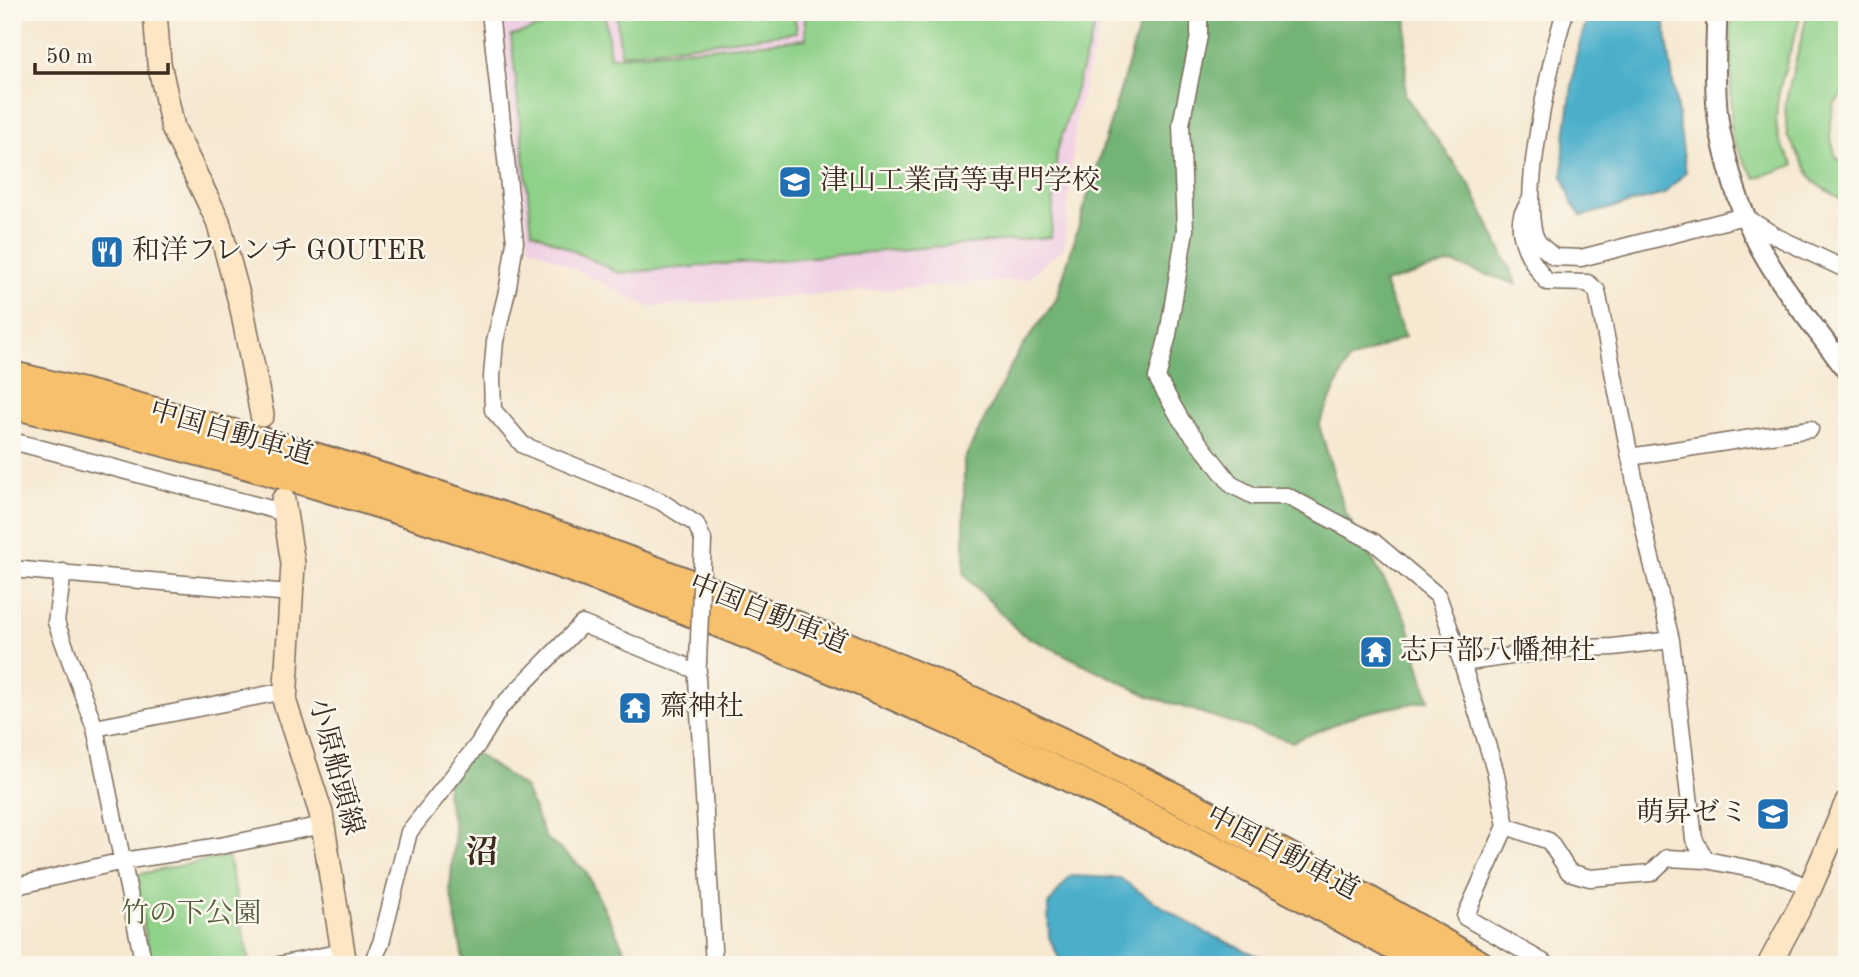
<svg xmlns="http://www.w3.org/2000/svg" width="1859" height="977" font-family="'Old Standard TT','Noto Serif JP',serif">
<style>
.built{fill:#f0d0e4}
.green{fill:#8fd189;stroke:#657e54;stroke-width:2}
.forest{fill:#73b375;stroke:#576e4a;stroke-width:2}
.water{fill:#4bafca;stroke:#436c74;stroke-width:2}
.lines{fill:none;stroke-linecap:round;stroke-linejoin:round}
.minor-casing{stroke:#7c6c5d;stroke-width:19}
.tertiary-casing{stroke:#7c6c5d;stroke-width:23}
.secondary-casing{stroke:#7c6c5d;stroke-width:26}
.motorway-casing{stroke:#7c6c5d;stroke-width:32}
.minor{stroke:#fff;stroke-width:16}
.tertiary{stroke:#fff;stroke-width:19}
.secondary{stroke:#fce6c4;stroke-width:23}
.motorway{stroke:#f7c06c;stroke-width:28}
.minor-bridge-casing{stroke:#7c6c5d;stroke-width:19;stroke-linecap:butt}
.minor-bridge{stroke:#fff;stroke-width:16}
.labels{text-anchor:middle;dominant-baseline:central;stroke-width:5;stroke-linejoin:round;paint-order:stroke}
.poi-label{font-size:28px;fill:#3b2a1e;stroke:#fbf7ec;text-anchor:start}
.street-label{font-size:28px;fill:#3b2a1e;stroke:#fbf7ec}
.park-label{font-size:28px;fill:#545c3e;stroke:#fbf7ec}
.quarter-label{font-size:32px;font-weight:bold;fill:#3b2a1e;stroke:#fbf7ec}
</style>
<rect width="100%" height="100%" fill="#fbf7ec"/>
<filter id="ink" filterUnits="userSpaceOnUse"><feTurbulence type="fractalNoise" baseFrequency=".0143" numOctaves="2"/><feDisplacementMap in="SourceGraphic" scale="14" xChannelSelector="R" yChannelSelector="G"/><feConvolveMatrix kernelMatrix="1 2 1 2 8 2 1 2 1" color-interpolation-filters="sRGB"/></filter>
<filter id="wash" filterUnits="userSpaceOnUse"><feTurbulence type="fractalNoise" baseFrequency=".00686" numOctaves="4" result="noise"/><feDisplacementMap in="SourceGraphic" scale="28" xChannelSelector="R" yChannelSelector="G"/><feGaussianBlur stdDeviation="1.57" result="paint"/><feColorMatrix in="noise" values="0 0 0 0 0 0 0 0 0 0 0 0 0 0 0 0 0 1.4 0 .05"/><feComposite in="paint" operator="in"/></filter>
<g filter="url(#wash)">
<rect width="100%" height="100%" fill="#f6e8d1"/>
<path class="built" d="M499,12H1104L1076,117L1064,247L1027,279L650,307L529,246Z"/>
<path class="green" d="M551,12H605L610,57L806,39L804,12H1099L1057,152L1051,237L619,273L532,231L511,36L543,26Z
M616,12H794L797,32L621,54Z
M1731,12H1801C1794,49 1766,105 1780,141C1783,149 1790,157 1794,165L1756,178L1745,163L1731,135Z
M1808,12H1847V88L1833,106L1830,135L1836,157L1847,165V203L1814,182L1787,135L1785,104Z
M228,856L250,965H151L135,879L140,874Z"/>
<path class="forest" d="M1144,12H1407L1405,95L1470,185L1517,284L1451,263L1384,283L1405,337L1348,361L1319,425L1345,511L1407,621L1429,700L1359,714L1292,742L1149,696L1020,633L964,574V460L1016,356L1056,300Z
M475,753L525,788L545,837L585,870L632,965H464L450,889L455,832L446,793L449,773L455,757Z"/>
<path class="water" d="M1589,12H1663L1686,172L1664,194L1582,216L1572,203L1563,176L1564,145L1576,56Z
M1070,876L1120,878L1147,897L1202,931L1278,965H1062L1049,937L1048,905Z"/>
</g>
<g filter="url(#ink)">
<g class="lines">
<defs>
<path id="minor" d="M490,12L515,242L508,287L495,341L492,376L493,410L523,445L660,501L696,524L703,540
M1199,12V36L1181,124L1185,230L1168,335L1157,378L1181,420L1232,485L1254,496H1287L1374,542L1438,596L1462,663L1495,770L1506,826
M1565,12C1552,52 1516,211 1538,242C1542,248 1550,253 1554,257L1581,258L1744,216L1777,237L1847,270
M1530,200C1528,205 1524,210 1522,215C1516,239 1533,264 1547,282L1588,283L1597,291L1646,538L1671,640L1694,839L1706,860L1777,874L1810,888
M12,441L286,513
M1630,457L1810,429
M12,569L290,593
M63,572L56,622L95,728L144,965
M698,662L697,679L714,965
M1462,663L1560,649L1613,647L1671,640
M95,728L285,691
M12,887L123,861L220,846L323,825
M279,965L342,952
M371,965L381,943L409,832L479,743L500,708L582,624L698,671
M1548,965L1465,917L1506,826L1549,841L1569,872L1590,878L1651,873L1667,858L1706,860"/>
<path id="tertiary" d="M1717,12C1716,51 1713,92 1720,131C1726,159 1733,187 1744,213C1766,271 1811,321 1847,371"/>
<path id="secondary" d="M155,12L159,63L173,128L218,221L242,309L262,415
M283,500L293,564L285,703L321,813L345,965
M1769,965L1810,888L1847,802"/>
<path id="motorway" d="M12,376C108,398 203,425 297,452C711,573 1110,745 1480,965
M12,404C337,480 660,587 963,727C1121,800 1276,879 1427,965"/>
</defs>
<use href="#minor" class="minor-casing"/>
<use href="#tertiary" class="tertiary-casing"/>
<use href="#secondary" class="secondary-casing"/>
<use href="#motorway" class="motorway-casing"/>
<use href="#minor" class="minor"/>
<use href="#tertiary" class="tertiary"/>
<use href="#secondary" class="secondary"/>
<use href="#motorway" class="motorway"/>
<defs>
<path id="minor-bridge" d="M698,662L703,540"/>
</defs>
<use href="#minor-bridge" class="minor-bridge-casing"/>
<use href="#minor-bridge" class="minor-bridge"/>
</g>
</g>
<defs>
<symbol id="university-square" viewBox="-11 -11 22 22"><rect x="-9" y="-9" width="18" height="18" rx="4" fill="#1f6fb2" stroke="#fbf7ec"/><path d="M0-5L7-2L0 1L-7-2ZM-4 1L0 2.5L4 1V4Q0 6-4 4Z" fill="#fff"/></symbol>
<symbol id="restaurant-square" viewBox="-11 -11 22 22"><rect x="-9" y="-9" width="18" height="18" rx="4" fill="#1f6fb2" stroke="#fbf7ec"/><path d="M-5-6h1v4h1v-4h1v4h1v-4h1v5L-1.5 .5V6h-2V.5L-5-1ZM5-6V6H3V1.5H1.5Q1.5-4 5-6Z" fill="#fff"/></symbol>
<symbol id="temple-square" viewBox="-11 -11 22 22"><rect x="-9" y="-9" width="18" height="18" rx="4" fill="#1f6fb2" stroke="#fbf7ec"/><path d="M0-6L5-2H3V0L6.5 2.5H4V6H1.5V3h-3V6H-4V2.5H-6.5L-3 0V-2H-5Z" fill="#fff"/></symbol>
<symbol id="school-square" viewBox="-11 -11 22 22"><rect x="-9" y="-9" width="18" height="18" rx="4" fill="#1f6fb2" stroke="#fbf7ec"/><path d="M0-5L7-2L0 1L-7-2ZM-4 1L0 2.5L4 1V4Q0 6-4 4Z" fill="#fff"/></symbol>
</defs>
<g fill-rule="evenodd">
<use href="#university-square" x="776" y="163" width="38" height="38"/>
<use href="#restaurant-square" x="88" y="233" width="38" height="38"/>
<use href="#temple-square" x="1357" y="633" width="38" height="38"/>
<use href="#temple-square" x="616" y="689" width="38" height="38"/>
<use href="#school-square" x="1754" y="795" width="38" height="38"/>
</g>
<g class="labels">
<g class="poi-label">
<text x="820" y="182">津山工業高等専門学校</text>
<text x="132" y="252">和洋フレンチ GOUTER</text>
<text x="1400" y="652">志戸部八幡神社</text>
<text x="660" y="708">齋神社</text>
<text x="1748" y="814" text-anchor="end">萌昇ゼミ</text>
</g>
<g class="street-label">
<text transform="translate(231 434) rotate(16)">中国自動車道</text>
<text transform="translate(768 615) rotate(22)">中国自動車道</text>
<text transform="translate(335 767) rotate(75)">小原船頭線</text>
<text transform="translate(1282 854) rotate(28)">中国自動車道</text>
</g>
<g class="park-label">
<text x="191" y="915">竹の下公園</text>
</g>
<g class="quarter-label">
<text x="482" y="854">沼</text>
</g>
</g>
<rect width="1859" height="977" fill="none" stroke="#fbf7ec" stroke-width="42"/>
<path d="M35 63v10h133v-10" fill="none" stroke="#3b2a1e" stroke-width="3.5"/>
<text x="46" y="63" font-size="21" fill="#3b2a1e" stroke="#fbf7ec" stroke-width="5" paint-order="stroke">50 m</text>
</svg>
